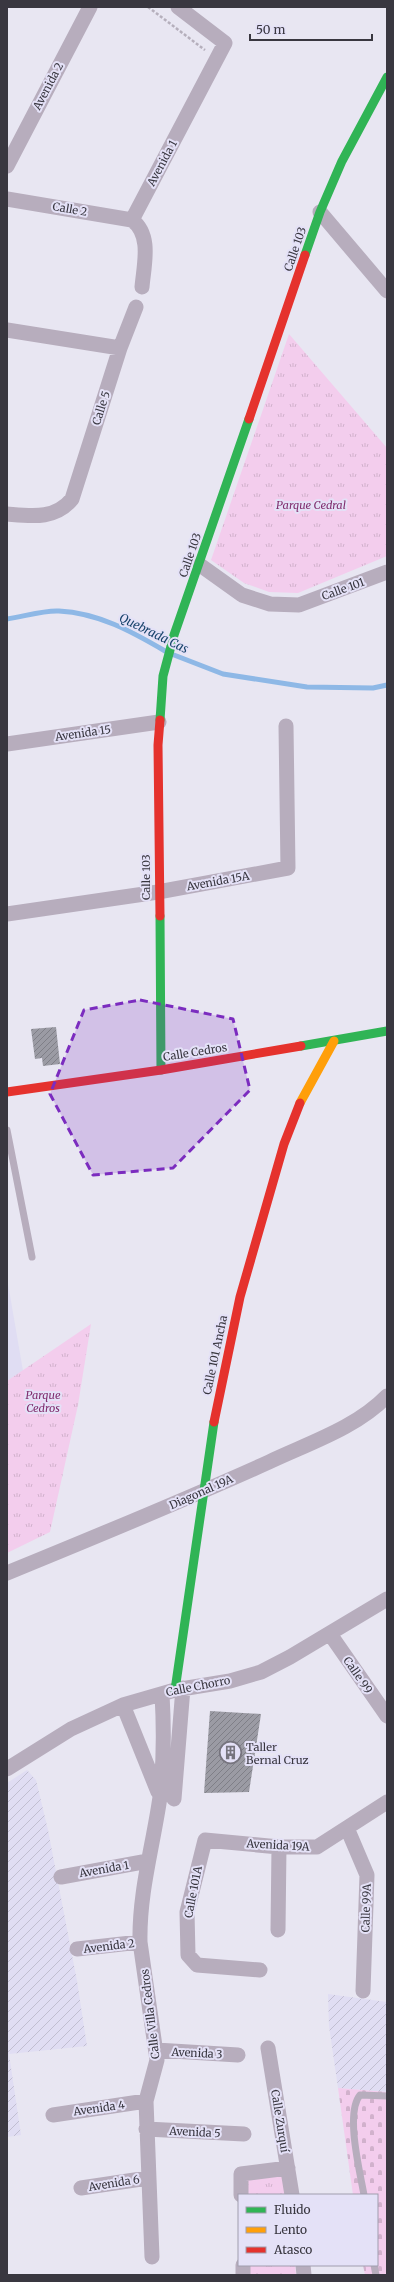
<svg xmlns="http://www.w3.org/2000/svg" width="394" height="2282" font-family="Merriweather,serif">
<style>
.built{fill:#e0ddf3}
.industrial{fill:url(#industrial-furrows)}
.grass{fill:url(#grass-tufts)}
.cemetery{fill:url(#cemetery-stones)}
.lines{fill:none;stroke-linecap:round;stroke-linejoin:round}
.stream{stroke:#8eb8e6;stroke-width:5}
.building{fill:url(#building-hatch)}
.path{stroke:#b5afbc;stroke-width:2.5;stroke-dasharray:3 2;stroke-linecap:butt}
.lane{stroke:#b7adbd;stroke-width:7}
.street{stroke:#b7adbd;stroke-width:15}
.fast{stroke:#30b455;stroke-width:9}
.slow{stroke:#ff9f0a;stroke-width:9}
.jam{stroke:#e5322d;stroke-width:9}
.marked{fill:#7b2cbf;fill-opacity:0.2;stroke:#7b2cbf;stroke-width:3;stroke-dasharray:8 5;stroke-linejoin:round}
.labels{text-anchor:middle;dominant-baseline:central;stroke-width:4;stroke-linejoin:round;paint-order:stroke}
.street-label{font-size:11px;fill:#393740;stroke:#e4e1f7}
.park-label{font-size:11px;font-style:italic;fill:#802d6e;stroke:#e4e1f7}
.poi-label{font-size:11px;fill:#393740;stroke:#e4e1f7;text-anchor:start}
.water-label{font-size:12px;font-style:italic;fill:#18436b;stroke:#e4e1f7}
</style>
<defs>
<pattern id="industrial-furrows" width="10" height="10" patternUnits="userSpaceOnUse"><rect width="10" height="10" fill="#e0ddf3"/><path d="M-1 1l2-2M0 10L10 0M9 11l2-2" fill="none" stroke="#c1bed1"/></pattern>
<pattern id="grass-tufts" width="24" height="20" patternUnits="userSpaceOnUse"><rect width="24" height="20" fill="#f3cded"/><path d="M3 7l-1-3M5 7V3M7 7l1-3M15 17l-1-3M17 17v-4M19 17l1-3" fill="none" stroke="#d1b1cc"/></pattern>
<pattern id="cemetery-stones" width="16" height="16" patternUnits="userSpaceOnUse"><rect width="16" height="16" fill="#f3cded"/><path d="M2 7V4a2 2 0 0 1 4 0v3zM10 15v-3a2 2 0 0 1 4 0v3z" fill="#d1b1cc"/></pattern>
<pattern id="building-hatch" width="6" height="6" patternUnits="userSpaceOnUse"><rect width="6" height="6" fill="#9b9ba4"/><path d="M-1 1l2-2M0 6l6-6M5 7l2-2" fill="none" stroke="#7f7f87"/></pattern>
</defs>
<rect width="100%" height="100%" fill="#e8e6f2"/>
<path class="built" d="M7,1278L23,1371L7,1381Z"/>
<path class="industrial" d="M27,1770L36,1780L48,1830L77,1981L87,2046L9,2054L21,2135L7,2137V1783Z
M328,1994L387,2002V2092L338,2088L329,2026Z"/>
<path class="grass" d="M289,334L387,448V556L298,593L269,592L244,583L211,560Z
M91,1324L78,1405L50,1532L7,1553V1381Z
M284,2173L286,2195H247V2178Z
M249,2265H295L296,2275H249Z"/>
<path class="cemetery" d="M338,2088L387,2092V2275H365L363,2265H377V2195H353Z"/>
<g class="lines">
<path class="stream" d="M7,619C23,617 43,610 59,611C98,613 131,631 165,651
M174,655L223,674L307,687L373,688L387,685"/>
</g>
<path class="building" d="M56,1027L60,1064L43,1066L42,1058L35,1059L31,1029Z
M210,1711L261,1714L249,1792L204,1793Z"/>
<g class="lines">
<path class="path" d="M148,7L205,50"/>
<path class="lane" d="M7,1130L32,1257
M364,2195C360,2172 345,2113 360,2095L387,2096
M374,2265L376,2275"/>
<path class="street" d="M7,166L90,7
M7,199L132,220
M320,212L387,291
M142,287C144,264 152,235 132,220L225,43L178,7
M7,330L120,348
M7,514C31,516 55,520 72,499L120,348L136,307
M200,565L242,595L270,604L299,605L387,572
M7,744L159,722
M7,914L158,892L288,868L286,726
M7,1573C95,1537 183,1501 269,1462C309,1443 356,1428 387,1396
M330,1634L387,1716
M123,1705L158,1792
M7,1769L71,1729L123,1705L175,1690L230,1681L261,1672L290,1657L387,1599
M174,1799L183,1688
M347,1828L367,1875L363,1991
M61,1877L148,1861
M278,1930L279,1847
M77,1949L140,1942
M260,1970L197,1965L188,1955L187,1912L205,1840L279,1847H317L387,1802
M268,2048L292,2195
M156,2050L238,2055
M53,2115L146,2101
M146,2129L244,2134
M81,2188L148,2178
M241,2195V2174L288,2168
M152,2257L146,2101L157,2060L140,1942C139,1892 153,1846 160,1797C164,1763 164,1728 162,1694
M243,2265V2275
M303,2265L304,2275"/>
<path class="fast" d="M305,255L320,212L342,161L387,77
M160,720L163,676L174,635L249,419
M160,916L161,1070
M301,1046L387,1031
M175,1690L214,1422"/>
<path class="slow" d="M300,1103L334,1041"/>
<path class="jam" d="M249,419L305,255
M160,916L158,745L160,720
M7,1092L161,1070L301,1046
M214,1422L240,1297L284,1144L300,1103"/>
</g>
<path class="marked" d="M140,1000L233,1019L250,1090L173,1168L93,1175L50,1094L84,1010Z"/>
<defs>
<symbol id="building-ring" viewBox="-11 -11 22 22"><circle r="9.5" fill="#e4e1f7" stroke="#76747e" stroke-width="1.5"/><path d="M-4-6H4V6H1V3H-1V6H-4ZM-2.5-4.3h1.7v1.8h-1.7ZM.8-4.3h1.7v1.8H.8ZM-2.5-1h1.7V.8h-1.7ZM.8-1h1.7V.8H.8Z" fill="#76747e"/></symbol>
</defs>
<g fill-rule="evenodd">
<use href="#building-ring" x="218" y="1740" width="25" height="25"/>
</g>
<g class="labels">
<g class="street-label">
<text transform="translate(48 86) rotate(-62)">Avenida 2</text>
<text transform="translate(162 163) rotate(-62)">Avenida 1</text>
<text transform="translate(70 209) rotate(10)">Calle 2</text>
<text transform="translate(295 249) rotate(-71)">Calle 103</text>
<text transform="translate(101 408) rotate(-72)">Calle 5</text>
<text transform="translate(190 555) rotate(-71)">Calle 103</text>
<text transform="translate(343 589) rotate(-20)">Calle 101</text>
<text transform="translate(83 733) rotate(-8)">Avenida 15</text>
<text transform="translate(146 877) rotate(-90)">Calle 103</text>
<text transform="translate(218 881) rotate(-10)">Avenida 15A</text>
<text transform="translate(195 1052) rotate(-9)">Calle Cedros</text>
<text transform="translate(215 1355) rotate(-78)">Calle 101 Ancha</text>
<text transform="translate(201 1492) rotate(-24)">Diagonal 19A</text>
<text transform="translate(358 1675) rotate(55)">Calle 99</text>
<text transform="translate(198 1686) rotate(-11)">Calle Chorro</text>
<text transform="translate(278 1845) rotate(3)">Avenida 19A</text>
<text transform="translate(104 1869) rotate(-10)">Avenida 1</text>
<text transform="translate(193 1892) rotate(-79)">Calle 101A</text>
<text transform="translate(366 1908) rotate(-88)">Calle 99A</text>
<text transform="translate(109 1946) rotate(-7)">Avenida 2</text>
<text transform="translate(150 2014) rotate(-97)">Calle Villa Cedros</text>
<text transform="translate(197 2053) rotate(3)">Avenida 3</text>
<text transform="translate(99 2108) rotate(-8)">Avenida 4</text>
<text transform="translate(280 2121) rotate(81)">Calle Zurquí</text>
<text transform="translate(195 2132) rotate(3)">Avenida 5</text>
<text transform="translate(114 2183) rotate(-9)">Avenida 6</text>
</g>
<g class="park-label">
<text x="311" y="505">Parque Cedral</text>
<text x="43" y="1395">Parque<tspan x="43" dy="13">Cedros</tspan></text>
</g>
<g class="poi-label">
<text x="246" y="1747">Taller<tspan x="246" dy="13">Bernal Cruz</tspan></text>
</g>
<g class="water-label">
<text transform="translate(154 633) rotate(26)">Quebrada Cas</text>
</g>
</g>
<rect width="394" height="2282" fill="none" stroke="#393740" stroke-width="16"/>
<rect x="238" y="2194" width="140" height="72" fill="#e4e1f7" stroke="#a09dae"/>
<rect x="246" y="2207" width="20" height="6" fill="#30b455" stroke="#a09dae"/>
<text x="274" y="2214" font-size="12" fill="#393740">Fluido</text>
<rect x="246" y="2227" width="20" height="6" fill="#ff9f0a" stroke="#a09dae"/>
<text x="274" y="2234" font-size="12" fill="#393740">Lento</text>
<rect x="246" y="2247" width="20" height="6" fill="#e5322d" stroke="#a09dae"/>
<text x="274" y="2254" font-size="12" fill="#393740">Atasco</text>
<path d="M250 34v6h122v-6" fill="none" stroke="#393740" stroke-width="2"/>
<text x="256" y="34" font-size="12" fill="#393740" stroke="#e4e1f7" stroke-width="3" paint-order="stroke">50 m</text>
</svg>
